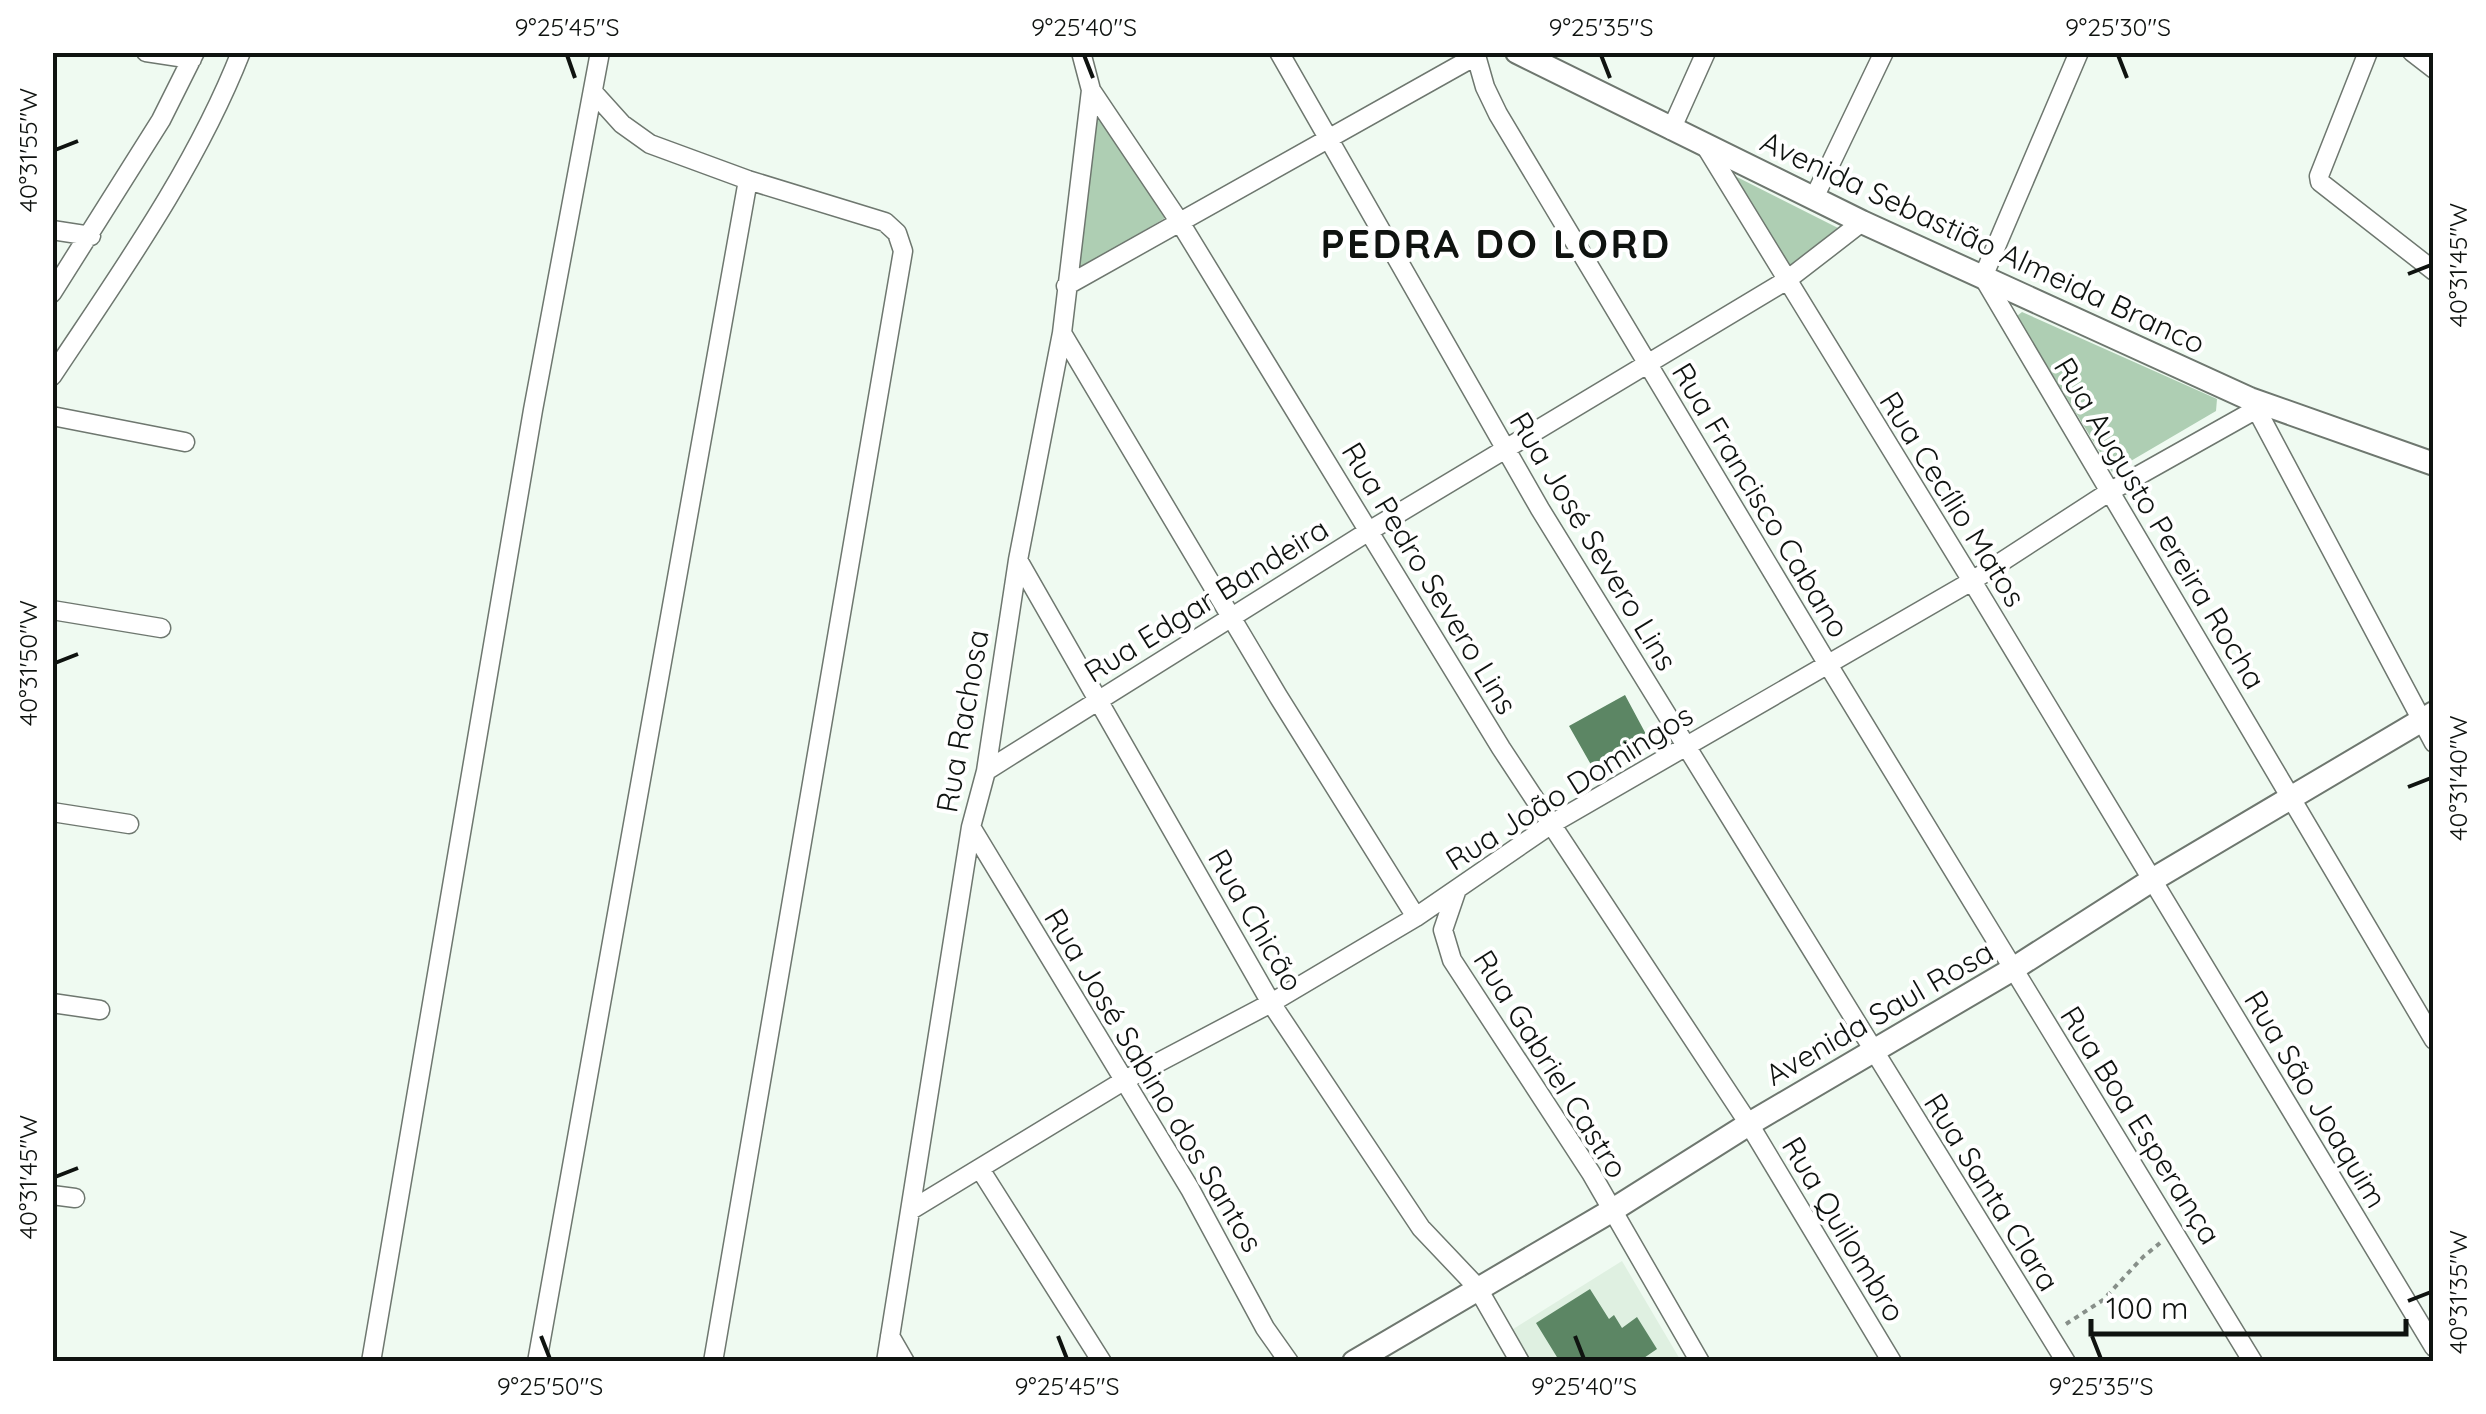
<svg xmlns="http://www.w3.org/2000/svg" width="2486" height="1414" font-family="Quicksand,sans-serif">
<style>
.built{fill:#dff0e1}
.green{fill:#aeceb3}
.building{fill:#5c8664}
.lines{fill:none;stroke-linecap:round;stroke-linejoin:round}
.minor-casing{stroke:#6e776f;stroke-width:21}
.tertiary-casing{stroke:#6e776f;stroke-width:26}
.path{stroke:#878f89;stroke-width:4;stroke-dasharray:5 5;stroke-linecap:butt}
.minor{stroke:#fff;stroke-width:18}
.tertiary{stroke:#fff;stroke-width:22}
.ticks{fill:none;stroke:#0f1310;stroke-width:4}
.labels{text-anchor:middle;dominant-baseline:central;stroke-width:8;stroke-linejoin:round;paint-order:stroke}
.street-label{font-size:30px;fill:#0f1310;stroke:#fff}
.district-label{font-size:40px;font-weight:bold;letter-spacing:2.5px;fill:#0f1310;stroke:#fff}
.neatline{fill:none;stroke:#0f1310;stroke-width:4}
.ticks-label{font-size:25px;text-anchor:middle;fill:#0f1310}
</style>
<rect width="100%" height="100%" fill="#effaf1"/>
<path class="built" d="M1622,1261L1681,1361H1529L1510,1331Z"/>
<path class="green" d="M1095,113L1167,217L1077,270Z
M1731,174L1838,228L1790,265Z
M2022,312L2217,399L2216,411L2112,472L2017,316Z"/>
<path class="building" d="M1625,695L1648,738L1594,770L1569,726Z
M1590,1289L1609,1319L1614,1315L1622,1328L1637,1317L1657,1349L1638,1362H1560L1536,1323Z"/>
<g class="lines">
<defs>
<path id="minor" d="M146,52L192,59
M1081,52L1091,90L1181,224L1501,748L1749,1124L1892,1362
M1279,52L1540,509L2066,1362
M1475,52L1485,87L1498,114L1827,663L2253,1362
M2079,52L1983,277L2434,1040
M2368,52L2319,176L2320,182L2434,271
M2412,52L2434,69
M594,93L622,124L650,144L748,180L885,222L897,233L903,251L713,1362
M1671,130L1706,52
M1706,147L1972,581L2434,1347
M1814,198L1884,52
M52,230L91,236
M1066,286L1474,57
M52,293L161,120L195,52
M1062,333L1278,696L1416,917
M52,376C121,272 195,169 241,52
M2251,399L2434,743
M52,416L185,442
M1018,560L1271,1003L1421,1228L1477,1287L1520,1362
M52,610L161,628
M986,771L1369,531L1787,280L1862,222
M52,812L129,824
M971,827L1190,1189L1265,1328L1289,1362
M1457,889L1443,930L1452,960L1591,1173L1700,1362
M52,1003L100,1010
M980,1169L1102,1362
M52,1195L75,1198
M911,1210L1125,1080L1271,1003L1416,917L1550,825L1972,581L2109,492L2255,410
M890,1336L905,1362
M371,1362L533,410L600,52
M537,1362L748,180
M886,1362L971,827L986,771L1018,560L1062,333L1091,90"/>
<path id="tertiary" d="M1517,52L1862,222L2250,399L2434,464
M1354,1362L1611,1211L1749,1124L2013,969L2152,880L2434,713"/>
</defs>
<use href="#minor" class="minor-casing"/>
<use href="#tertiary" class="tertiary-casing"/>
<path class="path" d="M2066,1324L2103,1300L2143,1257L2160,1243"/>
<use href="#minor" class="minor"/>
<use href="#tertiary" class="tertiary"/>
</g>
<path class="ticks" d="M567,55L575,78M1084,55L1093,78M1601,55L1610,78M2118,55L2127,78M55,150L78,141M2408,274L2431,265M55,663L78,654M2408,787L2431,778M55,1177L78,1168M2408,1301L2431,1292M541,1336L550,1359M1058,1336L1067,1359M1575,1336L1584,1359M2092,1336L2101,1359"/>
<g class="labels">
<g class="street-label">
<text transform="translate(1983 242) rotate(25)">Avenida Sebastião Almeida Branco</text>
<text transform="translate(1953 499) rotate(58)">Rua Cecílio Matos</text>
<text transform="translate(1761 500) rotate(59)">Rua Francisco Cabano</text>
<text transform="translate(2160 523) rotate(59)">Rua Augusto Pereira Rocha</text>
<text transform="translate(1594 541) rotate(59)">Rua José Severo Lins</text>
<text transform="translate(1430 578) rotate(59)">Rua Pedro Severo Lins</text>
<text transform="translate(1206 600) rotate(-32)">Rua Edgar Bandeira</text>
<text transform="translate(962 721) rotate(-80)">Rua Rachosa</text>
<text transform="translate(1569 787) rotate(-32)">Rua João Domingos</text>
<text transform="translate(1256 920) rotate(60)">Rua Chicão</text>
<text transform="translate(1879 1013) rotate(-30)">Avenida Saul Rosa</text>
<text transform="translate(1551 1064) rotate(58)">Rua Gabriel Castro</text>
<text transform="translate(1154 1080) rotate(59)">Rua José Sabino dos Santos</text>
<text transform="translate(2316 1099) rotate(59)">Rua São Joaquim</text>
<text transform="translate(2141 1125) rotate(58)">Rua Boa Esperança</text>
<text transform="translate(1992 1192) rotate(58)">Rua Santa Clara</text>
<text transform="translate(1844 1229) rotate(59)">Rua Quilombro</text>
</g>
<g class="district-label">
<text x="1496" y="243">PEDRA DO LORD</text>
</g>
</g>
<rect width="2486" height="1414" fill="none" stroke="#ffffff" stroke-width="110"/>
<path d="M2091 1319v15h315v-15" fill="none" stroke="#0f1310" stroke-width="5"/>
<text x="2106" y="1319" font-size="30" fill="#0f1310" stroke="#ffffff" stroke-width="8" paint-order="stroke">100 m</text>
<rect x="55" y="55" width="2376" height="1304" class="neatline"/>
<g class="ticks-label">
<text x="567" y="36">9°25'45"S</text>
<text x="1084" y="36">9°25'40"S</text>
<text x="1601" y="36">9°25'35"S</text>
<text x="2118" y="36">9°25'30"S</text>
<text transform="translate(28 150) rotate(-90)" y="9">40°31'55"W</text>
<text transform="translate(2458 265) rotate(-90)" y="9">40°31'45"W</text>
<text transform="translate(28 663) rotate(-90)" y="9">40°31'50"W</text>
<text transform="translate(2458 778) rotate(-90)" y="9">40°31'40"W</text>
<text transform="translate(28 1177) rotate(-90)" y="9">40°31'45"W</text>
<text transform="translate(2458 1292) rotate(-90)" y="9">40°31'35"W</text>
<text x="550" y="1395">9°25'50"S</text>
<text x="1067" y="1395">9°25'45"S</text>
<text x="1584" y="1395">9°25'40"S</text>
<text x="2101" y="1395">9°25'35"S</text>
</g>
</svg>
